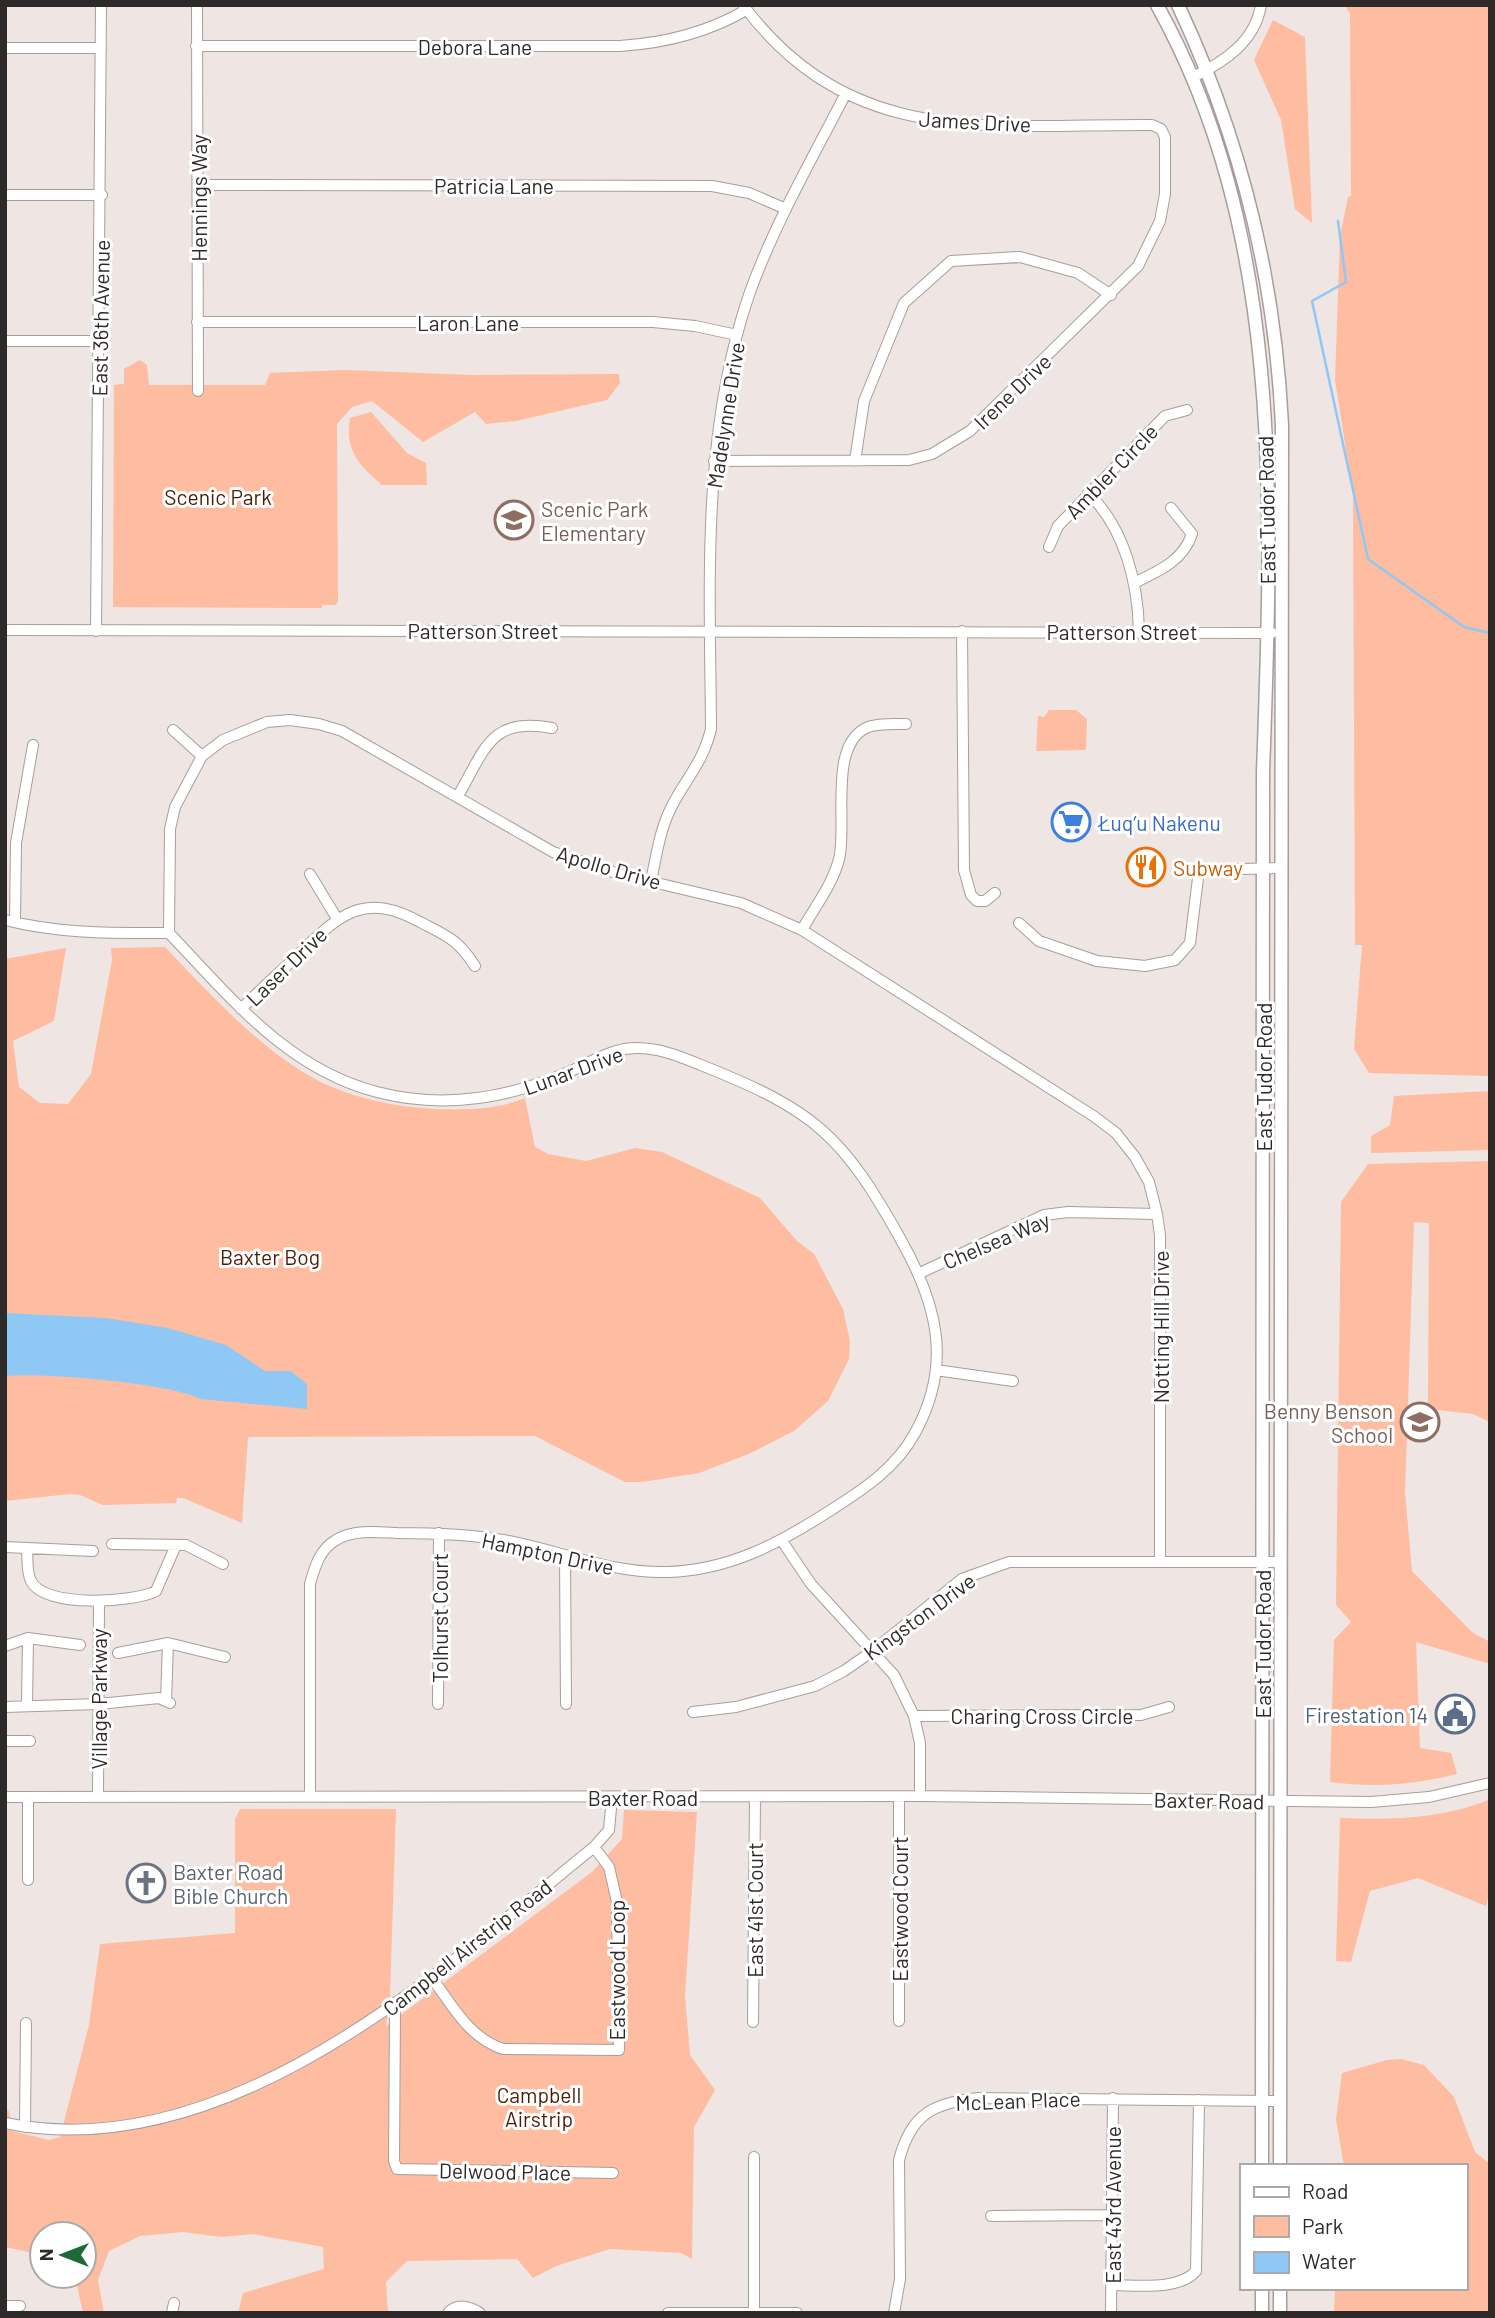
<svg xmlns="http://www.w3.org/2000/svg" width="1495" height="2318" font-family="Barlow,sans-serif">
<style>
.green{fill:#febca1}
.water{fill:#8fc8f4}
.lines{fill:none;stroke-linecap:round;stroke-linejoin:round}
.stream{stroke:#8fc8f4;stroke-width:2.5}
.minor-casing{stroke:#a79e9b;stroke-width:12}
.major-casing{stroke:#a79e9b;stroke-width:15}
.minor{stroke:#fff;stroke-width:10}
.major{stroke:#fff;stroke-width:12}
.labels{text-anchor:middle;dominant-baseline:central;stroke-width:6;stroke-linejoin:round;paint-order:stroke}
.street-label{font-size:21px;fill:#2e2a29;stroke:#fff}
.park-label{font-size:21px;fill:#4d1c04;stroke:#fff}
.education-label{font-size:21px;fill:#785e54;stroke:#fff;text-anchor:start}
.shop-label{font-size:21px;fill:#366cbe;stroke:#fff;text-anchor:start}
.food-label{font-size:21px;fill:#c56008;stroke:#fff;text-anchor:start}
.service-label{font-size:21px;fill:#4e5e75;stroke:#fff;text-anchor:end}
.worship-label{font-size:21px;fill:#5b616d;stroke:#fff;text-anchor:start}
</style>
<rect width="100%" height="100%" fill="#efe5e2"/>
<path class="green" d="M1345,5H1490V1076L1369,1073L1354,1049L1362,945H1355L1353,494L1335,380L1340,236L1348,197L1351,196L1350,14Z
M1273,20L1305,37L1312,223L1295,209L1281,120L1254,60Z
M140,360L147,365L149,385H265L270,373L345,370L471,375L619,374L620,383L607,400L516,421L486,424L475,412L423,442L372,401L352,407L337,424L338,602L335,605H322V608L113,607L114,385L124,384V369Z
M371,412L407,453L426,463L427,485H382C358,464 345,451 350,418Z
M1049,710H1076L1087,719L1086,750L1036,751L1038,716L1044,717Z
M165,947C206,990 256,1045 308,1075C345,1097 394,1107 436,1109C466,1110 497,1110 525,1098L535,1147L548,1154L586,1161L635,1148L662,1152L760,1198L797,1241L814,1254L843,1309L850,1341L849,1359L828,1401L794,1431L751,1453L699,1473L642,1482H625L535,1436L248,1437L242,1523L183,1498H177L176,1503L103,1505L80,1495L70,1494L5,1501V959L66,948L54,1021L13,1041L19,1087L40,1103L68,1104L91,1074L112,960L111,948Z
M1490,1091V1150L1371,1153V1136L1390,1125L1394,1096Z
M1490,1161V1422L1473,1414L1428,1409L1429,1223L1414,1222L1405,1492L1412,1571L1473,1633L1490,1642V1664L1416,1642L1420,1748L1451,1753L1457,1774C1414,1785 1374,1788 1330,1782L1334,1640L1351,1622L1336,1605L1341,1202L1368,1164Z
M1489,1800L1490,1892L1486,1906L1418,1878L1370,1891L1351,1962L1336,1961L1340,1818C1392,1820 1440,1819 1489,1800Z
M240,1809H396L390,1996L386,2026L592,1872L622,1839L624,1810L697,1812L685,1996L690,2055L715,2090L694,2127L692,2259L681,2253L610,2249L556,2266L533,2278L517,2259L407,2261L386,2282L388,2313H238L243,2293L324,2269L323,2247L253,2234L221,2237L183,2232L140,2236L109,2251L98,2280L104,2313H83L76,2281L70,2276H84V2234H42V2255L5,2247V2110L9,2111L12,2131L49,2140L60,2137L89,2025L100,1944L235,1933V1819Z
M1401,2059L1424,2065L1454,2097L1475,2152L1490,2164V2313H1334L1335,2288H1465V2166H1344L1336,2119L1342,2073L1387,2060Z"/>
<path class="water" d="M5,1313L106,1318L168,1328L226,1345L265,1371H291L307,1384V1409L200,1399C173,1383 39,1372 5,1376Z"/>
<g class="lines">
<path class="stream" d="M1338,221L1346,282L1312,301L1368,559L1464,627L1490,633"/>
<defs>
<path id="minor" d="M197,5L198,391
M196,46H620C665,43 707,33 746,10
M5,48H101
M1193,77C1224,62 1255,42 1261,5
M198,185L712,186L749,193L786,209
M5,195H102
M197,322H653L695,326L737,335
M5,341H99
M714,461L909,460L932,454L970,431L1138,266L1160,221L1165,194V137L1161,129L1152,125C991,124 852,150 743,5
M855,461L864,401L904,303L951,261L1020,257L1078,273L1111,295
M1088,493C1124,527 1138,582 1139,631
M1049,547L1058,526L1165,416L1187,410
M1134,583C1159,571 1183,561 1192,534L1171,508
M5,630L1272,633
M96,631L101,5
M962,631L964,870L971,895L977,901H985L995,893
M173,730L202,756
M458,796C485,749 491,716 552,728
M310,874L336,917
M651,881C656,858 659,834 669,812C683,781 702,766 711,729C710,583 701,432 750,292C775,223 812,159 845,95
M5,920C60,934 113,933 169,933C230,997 287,1069 377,1092C438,1108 500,1100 559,1076C578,1069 596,1057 616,1051C645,1042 674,1054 701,1065C814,1110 842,1134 901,1240C937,1304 953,1364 915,1433C896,1468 864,1489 831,1510C780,1543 730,1570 668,1572C611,1574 559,1550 503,1540C468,1534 433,1533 397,1533C378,1532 354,1529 336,1540C320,1549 315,1566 310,1584V1796
M15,922L16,843L33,745
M1019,923L1039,941L1097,961L1145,966L1175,960L1190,943L1199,870L1280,868
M802,930C814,908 833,884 839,859C848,825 827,744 868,727C879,723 894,724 906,724
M169,933L170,829L175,807L202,756L223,740L267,722L290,720L319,724L342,731L553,852L619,874L741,903L802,930L1095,1117L1116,1133L1135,1157L1149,1182L1157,1214L1160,1235V1560
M241,1009C260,990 280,972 300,953C341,913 365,891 422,923C449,937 458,940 475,966
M920,1273L1044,1215L1068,1212L1157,1214
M936,1370L1013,1381
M782,1541L811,1584L894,1675L914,1716L920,1743V1796
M112,1544L186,1545L223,1564
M5,1547L93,1551
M27,1548C28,1557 26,1572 31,1581C44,1608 133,1603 156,1591L176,1545
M565,1555L566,1704
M5,1646L28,1638L80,1645
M118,1653L168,1643L225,1657
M166,1701L168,1643
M438,1704L439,1533
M27,1705L28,1638
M5,1707L99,1704L159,1698L170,1703
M693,1712L736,1707L815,1686L844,1671L874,1650L962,1579L1009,1562H1280
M914,1716L1141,1715L1169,1707
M5,1741H30
M98,1796L99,1601
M5,1797L920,1796L1371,1802L1429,1797L1490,1783
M28,1797V1880
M432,1978C452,2005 469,2038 503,2049L619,2050L617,1902L609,1867L594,1847
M395,2006L394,2161L397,2169L613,2173
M899,2021V1797
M753,2022L755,1797
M5,2123C225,2168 436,1975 594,1847L609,1830L612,1797
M25,2127L26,2023
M991,2216L1110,2215
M1111,2285C1136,2285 1179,2291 1196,2271L1199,2100
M5,2306H20
M754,2311V2157
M172,2313L174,2303
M448,2313C457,2303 470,2306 480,2313
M668,2313H797
M894,2313L900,2279L899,2160C911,2114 933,2103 978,2098L1280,2101
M1111,2313L1113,2098"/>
<path id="major" d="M1157,5C1286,236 1272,516 1263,772L1262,2166
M1178,5C1241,139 1275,277 1282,425L1280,2166
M1262,2288V2313
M1280,2288V2313"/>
</defs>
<use href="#minor" class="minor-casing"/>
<use href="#major" class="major-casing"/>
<use href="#minor" class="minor"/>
<use href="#major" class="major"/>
</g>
<defs>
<symbol id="school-ring" viewBox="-11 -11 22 22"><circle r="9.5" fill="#fff" stroke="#8d6e63" stroke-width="1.5"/><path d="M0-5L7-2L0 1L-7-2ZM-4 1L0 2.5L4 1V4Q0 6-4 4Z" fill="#8d6e63"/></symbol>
<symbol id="supermarket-ring" viewBox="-11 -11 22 22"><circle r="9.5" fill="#fff" stroke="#3f7fe0" stroke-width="1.5"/><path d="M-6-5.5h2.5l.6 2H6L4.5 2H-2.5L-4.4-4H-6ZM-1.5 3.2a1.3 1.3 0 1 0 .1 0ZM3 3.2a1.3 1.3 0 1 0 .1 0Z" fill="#3f7fe0"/></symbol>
<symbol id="restaurant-ring" viewBox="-11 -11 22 22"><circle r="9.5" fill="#fff" stroke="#e8710a" stroke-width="1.5"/><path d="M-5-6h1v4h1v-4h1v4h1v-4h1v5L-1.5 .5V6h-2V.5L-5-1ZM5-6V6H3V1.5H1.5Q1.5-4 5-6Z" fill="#e8710a"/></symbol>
<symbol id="civic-ring" viewBox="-11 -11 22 22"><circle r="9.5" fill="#fff" stroke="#5c6f8a" stroke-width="1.5"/><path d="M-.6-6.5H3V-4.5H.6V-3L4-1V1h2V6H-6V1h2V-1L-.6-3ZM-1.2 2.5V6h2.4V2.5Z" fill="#5c6f8a"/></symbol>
<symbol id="church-ring" viewBox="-11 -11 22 22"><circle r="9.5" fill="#fff" stroke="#6b7280" stroke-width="1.5"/><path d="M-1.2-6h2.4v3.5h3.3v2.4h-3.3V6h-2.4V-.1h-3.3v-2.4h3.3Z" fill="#6b7280"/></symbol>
</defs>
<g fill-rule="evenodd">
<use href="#school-ring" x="492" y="498" width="44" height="44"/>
<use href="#supermarket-ring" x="1049" y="800" width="44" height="44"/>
<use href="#restaurant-ring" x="1124" y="845" width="44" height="44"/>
<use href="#school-ring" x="1398" y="1400" width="44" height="44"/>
<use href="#civic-ring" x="1433" y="1692" width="44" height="44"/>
<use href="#church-ring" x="124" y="1861" width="44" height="44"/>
</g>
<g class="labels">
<g class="street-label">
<text x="475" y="46">Debora Lane</text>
<text transform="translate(975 121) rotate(3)">James Drive</text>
<text x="494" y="185">Patricia Lane</text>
<text transform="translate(198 198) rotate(-90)">Hennings Way</text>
<text transform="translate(100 318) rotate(-89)">East 36th Avenue</text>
<text x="468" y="322">Laron Lane</text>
<text transform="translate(1012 391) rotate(-44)">Irene Drive</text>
<text transform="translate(725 415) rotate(-81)">Madelynne Drive</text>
<text transform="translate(1111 471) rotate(-46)">Ambler Circle</text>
<text transform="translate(1266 510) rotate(-91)">East Tudor Road</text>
<text x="483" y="630">Patterson Street</text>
<text x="1122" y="631">Patterson Street</text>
<text transform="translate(609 867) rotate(16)">Apollo Drive</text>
<text transform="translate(286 966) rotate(-44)">Laser Drive</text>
<text transform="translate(573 1070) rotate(-20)">Lunar Drive</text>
<text transform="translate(1263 1077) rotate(-90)">East Tudor Road</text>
<text transform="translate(996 1240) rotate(-23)">Chelsea Way</text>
<text transform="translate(1160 1327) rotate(-90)">Notting Hill Drive</text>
<text transform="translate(548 1553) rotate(12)">Hampton Drive</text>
<text transform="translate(919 1616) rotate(-36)">Kingston Drive</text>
<text transform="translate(439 1618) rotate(-90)">Tolhurst Court</text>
<text transform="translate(1262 1644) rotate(-90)">East Tudor Road</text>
<text transform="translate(98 1699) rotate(-90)">Village Parkway</text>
<text x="1042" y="1715">Charing Cross Circle</text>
<text x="643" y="1797">Baxter Road</text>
<text transform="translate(1209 1800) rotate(1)">Baxter Road</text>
<text transform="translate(899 1909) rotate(-90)">Eastwood Court</text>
<text transform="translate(754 1910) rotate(-90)">East 41st Court</text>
<text transform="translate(467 1947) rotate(-38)">Campbell Airstrip Road</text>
<text transform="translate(616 1970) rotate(-90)">Eastwood Loop</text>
<text transform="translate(1018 2100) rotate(-2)">McLean Place</text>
<text transform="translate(505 2171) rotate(1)">Delwood Place</text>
<text transform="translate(1112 2205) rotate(-90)">East 43rd Avenue</text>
</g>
<g class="park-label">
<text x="218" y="496">Scenic Park</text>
<text x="270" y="1256">Baxter Bog</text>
<text x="539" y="2094">Campbell<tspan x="539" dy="24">Airstrip</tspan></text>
</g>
<g class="education-label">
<text x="541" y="508">Scenic Park<tspan x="541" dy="24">Elementary</tspan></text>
<text x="1393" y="1410" text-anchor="end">Benny Benson<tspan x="1393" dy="24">School</tspan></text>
</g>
<g class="shop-label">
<text x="1098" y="822">Łuq’u Nakenu</text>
</g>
<g class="food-label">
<text x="1173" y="867">Subway</text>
</g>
<g class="service-label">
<text x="1428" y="1714">Firestation 14</text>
</g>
<g class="worship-label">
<text x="173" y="1871">Baxter Road<tspan x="173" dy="24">Bible Church</tspan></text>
</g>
</g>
<rect width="1495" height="2318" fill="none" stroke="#2e2a29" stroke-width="14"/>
<rect x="1240" y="2164" width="228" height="126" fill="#ffffff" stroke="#abaaa9" stroke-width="2"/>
<rect x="1254" y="2187" width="35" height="10" fill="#ffffff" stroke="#abaaa9" stroke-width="2"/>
<text x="1302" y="2199" font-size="21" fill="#2e2a29">Road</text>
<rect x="1254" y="2216" width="35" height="21" fill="#febca1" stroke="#abaaa9" stroke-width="2"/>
<text x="1302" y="2234" font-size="21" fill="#2e2a29">Park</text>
<rect x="1254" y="2252" width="35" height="21" fill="#8fc8f4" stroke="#abaaa9" stroke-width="2"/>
<text x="1302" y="2269" font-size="21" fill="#2e2a29">Water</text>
<g transform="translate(63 2255) rotate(270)"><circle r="33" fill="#ffffff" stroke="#abaaa9" stroke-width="2"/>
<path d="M0-5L12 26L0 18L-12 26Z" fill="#1c6a3a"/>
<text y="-10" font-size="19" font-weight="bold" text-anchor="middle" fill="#2e2a29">N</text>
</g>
</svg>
